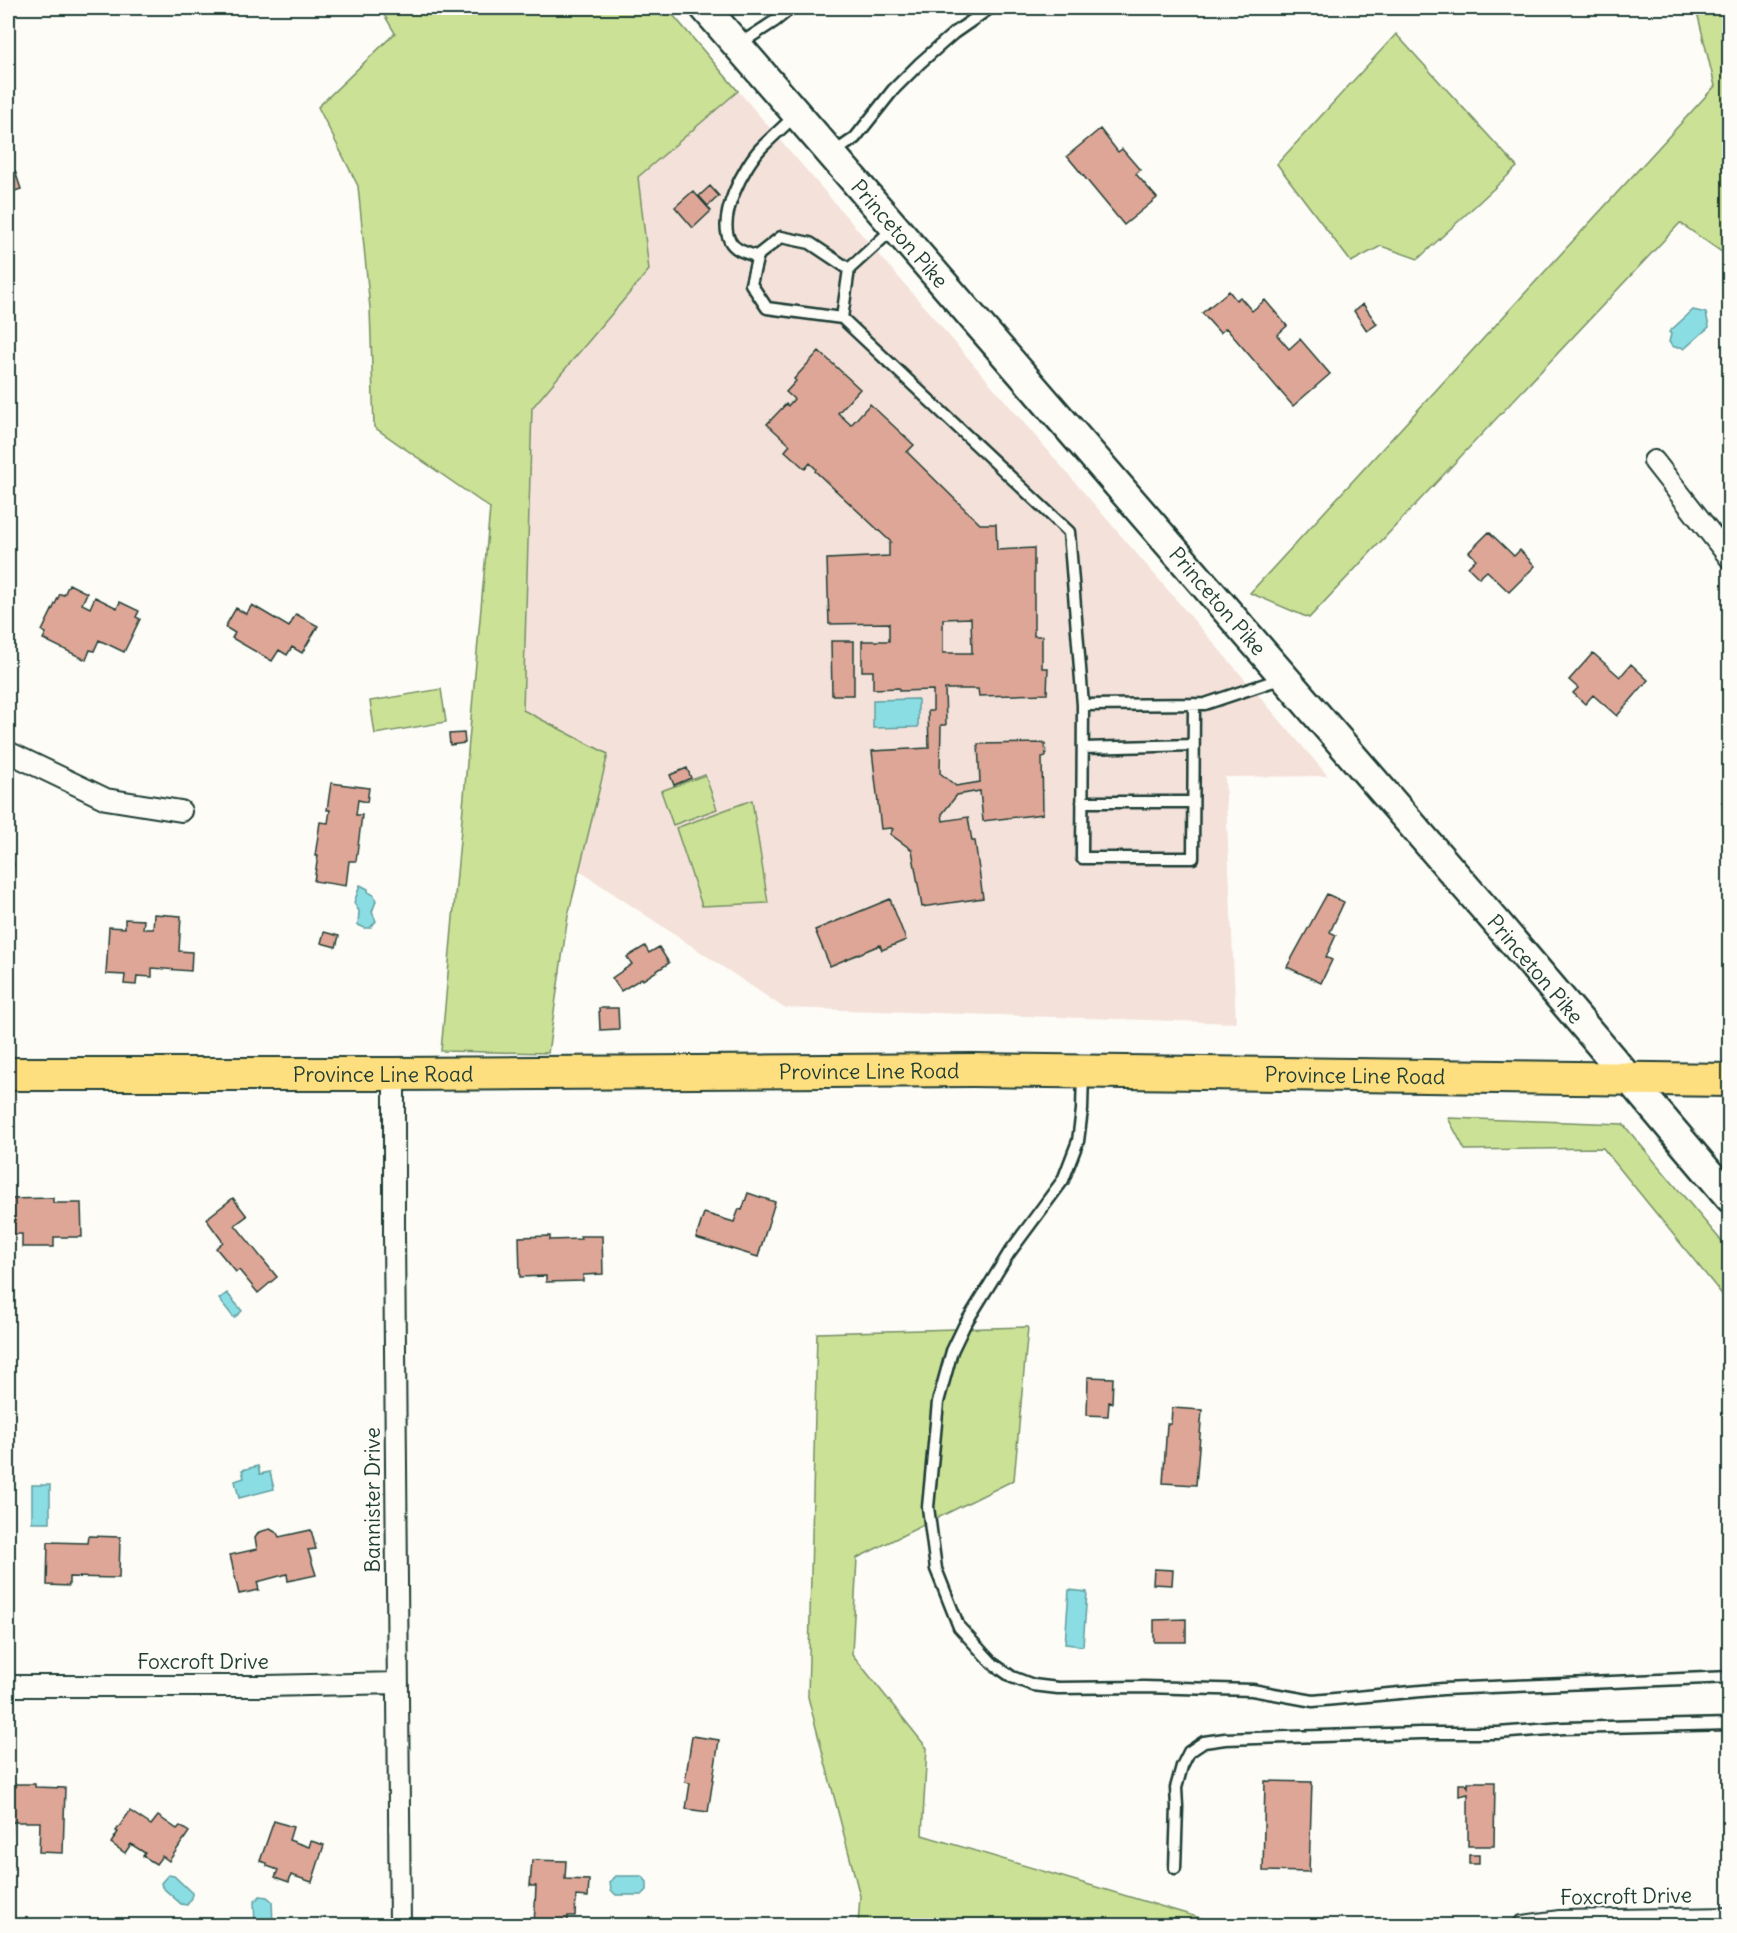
<svg xmlns="http://www.w3.org/2000/svg" width="1737" height="1933" font-family="Delius,sans-serif">
<style>
.built{fill:#f4e2da}
.green{fill:#cbe196;stroke:#758f65;stroke-width:1.5}
.water{fill:#8bdde4;stroke:#609d9e;stroke-width:1.5}
.building{fill:#dea696;stroke:#1f3d34;stroke-width:1.5;fill-rule:evenodd}
.lines{fill:none;stroke-linecap:round;stroke-linejoin:round}
.lane-casing{stroke:#1f3d34;stroke-width:15}
.street-casing{stroke:#1f3d34;stroke-width:24}
.secondary-casing{stroke:#1f3d34;stroke-width:33}
.primary-casing{stroke:#1f3d34;stroke-width:36}
.lane{stroke:#fdfcf7;stroke-width:10}
.street{stroke:#fdfcf7;stroke-width:20}
.secondary{stroke:#fdfcf7;stroke-width:28}
.primary{stroke:#fedf80;stroke-width:32}
.labels{text-anchor:middle;dominant-baseline:central;stroke-width:4.5;stroke-linejoin:round;paint-order:stroke}
.street-label{font-size:21px;fill:#1f3d34;stroke:#fdfcf7}
</style>
<rect width="100%" height="100%" fill="#fdfcf7"/>
<filter id="ink" filterUnits="userSpaceOnUse"><feTurbulence type="fractalNoise" baseFrequency=".0167" numOctaves="2"/><feDisplacementMap in="SourceGraphic" scale="12" xChannelSelector="R" yChannelSelector="G"/><feConvolveMatrix kernelMatrix="1 2 1 2 8 2 1 2 1" color-interpolation-filters="sRGB"/></filter>
<g filter="url(#ink)">
<path class="built" d="M672,14L1328,776L1225,777L1236,1023L784,1008L520,831L540,116Z"/>
<path class="green" d="M380,8H667L738,91L638,177L649,270L532,408L523,710L608,754L568,916L548,1053L441,1051L490,508L374,427L370,308L358,186L318,107L395,33Z
M1696,8H1729V257L1680,223L1309,618L1250,593L1715,86Z
M1396,34L1517,167L1418,259L1381,246L1351,262L1277,164Z
M441,689L446,722L375,734L370,701Z
M705,775L717,809L673,825L661,791Z
M752,800L768,903L702,906L676,828Z
M1448,1118L1623,1124L1729,1250V1303L1603,1148L1465,1150Z
M1028,1327L1014,1480L857,1558L852,1654L927,1748L922,1835L1224,1925H858L860,1896L808,1697L817,1333Z"/>
<path class="water" d="M1693,310L1706,313L1709,327L1684,349L1681,347H1674L1669,342L1671,334L1669,332Z
M918,699V727L873,728V700Z
M360,885L368,889V892L374,895L376,901L372,912L376,921L370,928H365L358,925L359,911L354,903Z
M227,1293L242,1311L234,1318L219,1299Z
M258,1466L260,1474L270,1472L274,1489L239,1498L235,1481L244,1478L242,1470Z
M32,1485H50V1522H32Z
M1069,1590L1087,1592L1083,1646L1065,1644Z
M168,1875L174,1876L192,1893V1898L187,1905L181,1904L162,1887L161,1883Z
M616,1876H642L647,1882V1890L642,1895H616L611,1890L610,1882Z
M260,1896L267,1897L272,1901L273,1925H255L254,1902Z"/>
<path class="building" d="M1100,129L1118,152L1122,149L1140,170L1136,174L1157,198L1124,225L1067,156Z
M15,171L21,189L12,192L8,174Z
M710,186L719,196L708,206L699,196Z
M693,191L711,211L693,228L675,207Z
M1229,291L1236,300L1240,297L1252,311L1265,300L1287,326L1277,335L1289,349L1300,339L1330,374L1293,406L1226,328L1220,333L1202,313Z
M1363,304L1377,324L1367,331L1354,311Z
M819,351L860,389L838,413L851,425L870,404L914,445L907,452L980,524H996L997,550L1034,548V636H1042V668H1048L1047,694L979,696L978,689H945L946,725H941L940,773L956,786L980,782L978,744L1045,743L1046,756L1042,757L1043,814L983,821L980,791L957,795L942,814L943,821L968,817L972,841H975L983,898L922,907L912,850L890,834L893,829L891,828L881,829L872,751L929,748L928,711H933V690L899,691V688L873,689V671H862V641H889V623L829,624L827,559L889,556V544L891,542L815,471L816,469L810,463L805,469L785,451L790,445L767,424L786,404L788,406L794,399L786,392L796,381L794,379ZM971,618L972,653H943V619Z
M1489,532L1514,556L1520,550L1535,566L1509,592L1487,571L1479,578L1468,567L1476,559L1469,552Z
M69,584L87,593L82,604L90,608L95,597L117,608L120,602L139,611L136,617L140,619L124,652L99,640L94,651L90,650L86,660L43,639L46,633L42,631L60,594L64,595Z
M252,605L289,627L296,614L318,626L302,653L292,647L287,655L279,650L272,661L232,638L235,633L225,627L236,608L246,614Z
M831,641H854V695H832Z
M1593,653L1620,677L1631,664L1648,680L1617,716L1593,695L1585,704L1573,693L1578,688L1569,680Z
M464,733L465,743L450,745L449,734Z
M687,768L691,778L674,785L670,775Z
M331,783L369,788L367,802L358,800L356,815H362L356,861H349L346,886L314,881L318,856H315L320,822L328,823L330,810H327Z
M1730,791V807L1722,802Z
M8,861L14,864L8,880Z
M1327,894L1344,902L1330,932L1336,935L1326,957L1332,960L1321,983L1287,967Z
M890,899L906,940L882,950L880,945L830,966L815,930Z
M154,914L181,916L179,951L192,952L191,971L152,968V977L137,976L136,985L124,984L125,975L106,974L109,927L125,928V919L144,920L143,929H153Z
M324,932L339,936L336,947L321,943Z
M645,946L649,953L659,947L669,963L643,980L642,978L621,991L612,978L632,964L627,957Z
M599,1008H618L619,1029L600,1030Z
M748,1193L775,1202L758,1257L696,1238L704,1213L734,1222L739,1209L742,1210Z
M53,1198V1203H81L82,1237H54V1247H22V1234H10L9,1199Z
M233,1198L247,1216L235,1225L277,1277L258,1293L239,1270L236,1272L216,1248L223,1242L206,1219Z
M550,1236V1240L581,1239L580,1236H602L603,1274L583,1275V1281L546,1282V1276L520,1277L519,1237Z
M1088,1377L1113,1378L1112,1403L1109,1402L1108,1416L1087,1415Z
M1172,1408L1202,1410L1196,1485L1163,1483L1167,1424H1171Z
M270,1529L277,1533L279,1537L311,1530L316,1549L308,1550L316,1575L288,1581L287,1574L257,1582L259,1590L239,1594L230,1555L257,1549L255,1538L259,1532Z
M88,1536L120,1537L119,1578L69,1577V1586L47,1585L48,1542L87,1543Z
M1154,1569L1173,1570L1172,1585L1153,1584Z
M1186,1619V1642H1154V1620Z
M692,1736L719,1740L708,1812L686,1809L690,1783L685,1782Z
M1265,1781L1312,1782L1309,1872L1263,1871Z
M1468,1782H1495L1494,1846H1468V1794L1459,1796V1784H1466L1468,1787Z
M16,1784H35V1787L65,1788L63,1853L39,1852L40,1822H12L11,1842H8V1787H16Z
M130,1811L151,1825L158,1816L177,1829L180,1826L189,1832L169,1861L162,1856L156,1864L143,1856L145,1853L131,1844L125,1853L111,1843L118,1832L116,1831Z
M274,1821L293,1827L289,1840L309,1847L311,1841L324,1845L312,1882L291,1875L289,1882L275,1877L278,1870L267,1866V1863L260,1861Z
M1469,1855H1479V1864H1469Z
M532,1860L566,1861L565,1879L589,1880L588,1897L576,1896L575,1916H568V1926H534L536,1886H530Z"/>
<g class="lines">
<defs>
<path id="lane" d="M738,45L775,21L791,8
M832,154L855,138L893,90L920,63L954,33L990,8
M758,257C748,253 735,251 730,241C717,217 744,166 761,148C772,137 784,126 795,116
M849,269L810,243L781,237L758,255L751,284L767,308L842,318L1069,532L1083,705L1082,858H1193L1194,704
M842,318L849,269L895,227
M1083,705L1205,704L1283,678
M1083,748L1193,745
M1082,802H1193
M1083,1073L1082,1110L1078,1141L1063,1180L1009,1253L964,1326L952,1351L938,1402L928,1507L936,1569L959,1627L992,1663L1012,1677L1033,1685L1058,1688L1144,1687L1252,1690L1313,1701L1443,1689L1730,1677
M1175,1868L1177,1807L1176,1788L1182,1766L1189,1752L1204,1742L1225,1739L1421,1733H1498L1564,1728L1730,1724"/>
<path id="street" d="M1654,461L1730,558
M8,752L106,799L181,811
M394,1074V1235L400,1926
M8,1686H266L398,1683
M1523,1926L1560,1921L1730,1918"/>
<g id="secondary">
<path id="s1" d="M705,8L1497,923L1730,1198"/>
</g>
<g id="primary">
<path id="s2" d="M8,1074H394L973,1070L1730,1080"/>
</g>
</defs>
<use href="#lane" class="lane-casing"/>
<use href="#street" class="street-casing"/>
<use href="#secondary" class="secondary-casing"/>
<use href="#primary" class="primary-casing"/>
<use href="#lane" class="lane"/>
<use href="#street" class="street"/>
<use href="#secondary" class="secondary"/>
<use href="#primary" class="primary"/>
</g>
</g>
<g class="labels">
<g class="street-label">
<text stroke="none"><textPath href="#s1" startOffset="298">Princeton Pike</textPath></text>
<text stroke="none"><textPath href="#s1" startOffset="784">Princeton Pike</textPath></text>
<text stroke="none"><textPath href="#s1" startOffset="1270">Princeton Pike</textPath></text>
<text stroke="none"><textPath href="#s2" startOffset="861">Province Line Road</textPath></text>
<text stroke="none"><textPath href="#s2" startOffset="375">Province Line Road</textPath></text>
<text stroke="none"><textPath href="#s2" startOffset="1347">Province Line Road</textPath></text>
<text transform="translate(372 1500) rotate(-90)">Bannister Drive</text>
<text x="203" y="1661">Foxcroft Drive</text>
<text transform="translate(1626 1896) rotate(-1)">Foxcroft Drive</text>
</g>
</g>
<rect width="1737" height="1933" fill="none" stroke="#fdfcf7" stroke-width="30"/>
<rect x="15" y="15" width="1707" height="1903" fill="none" stroke="#1f3d34" stroke-width="2" filter="url(#ink)"/>
</svg>
